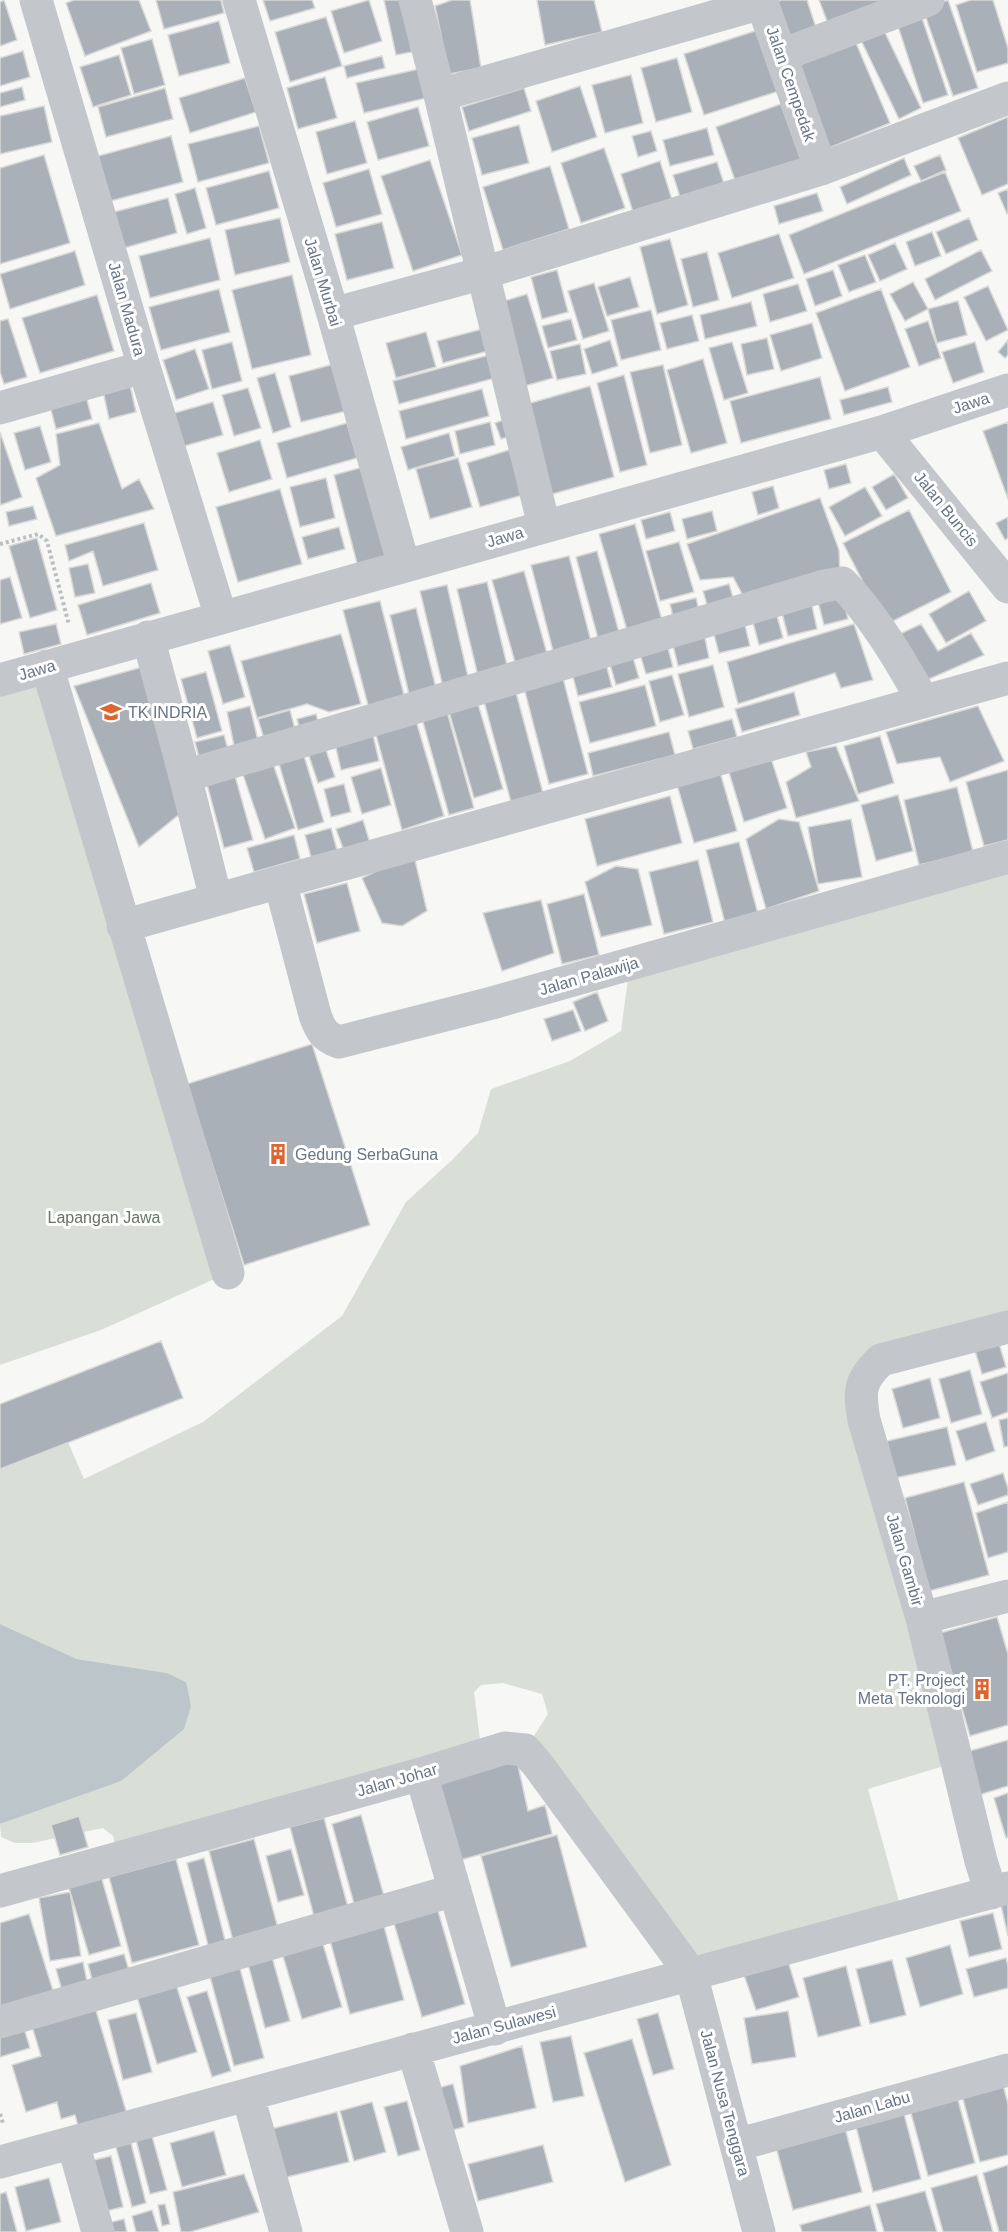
<svg xmlns="http://www.w3.org/2000/svg" width="1008" height="2232" font-family="Helvetica,sans-serif">
<style>
.green{fill:#d9ded6}
.water{fill:#bbc5ca}
.building{fill:#a9b0b7;stroke:#d9d9d7;stroke-width:1.5}
.lines{fill:none;stroke-linecap:round;stroke-linejoin:round}
.path{stroke:#bbbdc0;stroke-width:4;stroke-dasharray:3 3;stroke-linecap:butt}
.minor{stroke:#c3c6ca;stroke-width:33}
.labels{text-anchor:middle;dominant-baseline:central;stroke-width:6;stroke-linejoin:round;paint-order:stroke}
.street-label{font-size:16px;fill:#677585;stroke:#fff}
.poi-label{font-size:16px;fill:#677585;stroke:#fff;text-anchor:start}
.park-label{font-size:16px;fill:#657762;stroke:#fff}
</style>
<rect width="100%" height="100%" fill="#f7f8f5"/>
<path class="green" d="M47,666L228,1273L101,1330L0,1365V680Z
M1008,857V1327L866,1374L957,1762L868,1789L903,1916L691,1974L525,1750L548,1714L542,1694L503,1683L481,1685L474,1692L482,1755L118,1858L113,1836L103,1828L32,1843H15L1,1837L0,1824L121,1780L186,1682L167,1673L77,1659L0,1624V1469L68,1442L84,1479L203,1422L342,1316L406,1202L452,1160L478,1133L491,1089L570,1061L621,1031L630,964Z"/>
<path class="water" d="M0,1624L77,1659L167,1673L186,1682L191,1706L184,1729L121,1781L0,1824Z"/>
<path class="building" d="M4,0L17,40L0,46V2Z
M74,0H139L151,31L85,56L66,3Z
M156,0H221L224,13L164,29Z
M263,0H312L315,8L270,21Z
M369,0L382,41L344,53L331,11Z
M384,0H400L412,52L396,55Z
M452,0H470L481,68L449,74L435,6Z
M537,0H594L602,32L545,45Z
M781,0H807L819,37L791,46L776,2Z
M819,0H892L830,29Z
M948,0L978,88L953,96L923,9Z
M971,0H993L1008,48V63L977,72L956,5Z
M919,9L948,95L923,103L895,17Z
M326,17L342,66L290,82L275,32Z
M219,21L230,63L179,76L168,35Z
M880,22L921,108L899,119L858,34Z
M758,30L779,91L704,115L684,54Z
M853,36L890,123L829,148L792,61Z
M152,39L165,85L134,94L121,48Z
M23,51L30,77L0,86V58Z
M119,55L131,95L93,107L80,67Z
M382,56L385,68L347,78L344,66Z
M677,58L692,112L656,122L641,68Z
M419,69L426,98L364,113L356,83Z
M631,75L643,123L605,133L592,85Z
M325,77L337,118L298,129L287,88Z
M245,78L256,112L190,133L179,98Z
M580,86L597,137L552,152L536,101Z
M22,87L25,100L0,107V93Z
M165,88L173,119L106,137L98,107Z
M524,88L531,111L469,131L462,107Z
M781,104L801,160L736,183L716,127Z
M44,106L52,142L0,154V116Z
M418,107L429,146L378,160L367,122Z
M1008,117V184L982,195L958,138Z
M355,121L367,163L327,174L316,132Z
M519,125L529,163L482,175L472,138Z
M259,126L269,163L198,182L188,144Z
M707,128L714,155L670,166L663,140Z
M651,131L657,151L638,157L632,136Z
M171,136L183,182L110,201L98,156Z
M604,148L625,208L581,223L561,163Z
M44,155L70,243L0,264V168Z
M940,155L946,170L921,181L914,166Z
M904,158L911,175L847,204L840,187Z
M430,160L462,255L413,271L381,176Z
M660,161L673,203L634,215L621,174Z
M717,162L725,187L681,200L673,175Z
M550,166L569,229L503,250L483,187Z
M369,169L382,214L336,227L323,183Z
M269,171L279,208L216,225L206,188Z
M945,172L961,211L804,274L789,235Z
M195,188L206,228L187,234L175,194Z
M1008,189V214H1007L998,193Z
M817,193L823,211L779,224L774,206Z
M168,198L177,233L124,248L114,212Z
M280,218L290,262L235,275L225,230Z
M969,218L978,240L946,254L936,232Z
M382,222L394,268L347,280L335,234Z
M932,232L941,256L915,266L906,242Z
M779,234L794,278L732,298L718,253Z
M210,238L220,280L150,298L139,256Z
M670,239L688,305L657,314L640,247Z
M895,243L907,269L880,281L868,255Z
M981,250L992,271L935,300L925,279Z
M75,251L85,285L10,309L0,274Z
M707,252L719,300L693,307L681,259Z
M865,255L876,282L849,292L838,265Z
M557,270L568,312L542,319L531,277Z
M833,270L842,296L815,306L806,279Z
M292,275L311,355L252,369L232,290Z
M630,277L639,307L607,316L598,287Z
M913,282L928,309L905,321L890,294Z
M594,283L609,331L583,339L568,291Z
M798,284L807,311L770,322L763,294Z
M988,286L1008,330L986,341L964,297Z
M219,289L230,332L161,350L149,307Z
M881,289L910,367L845,391L816,313Z
M527,294L553,378L521,387L495,304Z
M97,295L114,351L40,373L22,318Z
M958,301L967,335L937,343L928,309Z
M751,302L757,326L705,339L700,315Z
M651,310L661,350L621,360L611,320Z
M692,315L699,341L667,349L660,323Z
M8,319L27,377L4,384L0,372V321Z
M571,319L577,340L548,348L542,326Z
M928,321L941,358L919,366L905,329Z
M812,323L822,358L781,371L770,335Z
M486,328L492,350L443,363L437,341Z
M426,332L436,367L396,378L386,343Z
M767,338L774,369L747,375L741,344Z
M610,340L618,366L592,374L584,349Z
M1008,340V355L1005,358L998,352Z
M232,342L242,381L212,389L202,350Z
M732,342L748,393L724,400L709,348Z
M975,342L984,372L953,383L942,352Z
M580,344L586,374L557,380L550,351Z
M195,349L209,389L176,400L163,360Z
M489,355L495,378L399,404L393,381Z
M703,359L727,443L691,453L667,370Z
M338,363L350,410L301,422L289,376Z
M663,365L682,445L650,453L630,372Z
M275,373L291,427L273,433L257,378Z
M624,375L647,465L620,472L597,383Z
M820,377L831,419L741,443L730,401Z
M130,385L136,412L109,419L103,391Z
M590,386L614,477L545,496L520,406Z
M888,387L892,402L844,415L840,400Z
M248,388L261,428L234,436L222,395Z
M482,389L489,416L406,439L399,411Z
M86,396L92,419L56,429L50,406Z
M213,402L223,435L181,447L171,414Z
M512,417L517,434L501,439L495,423Z
M490,422L495,445L460,454L455,431Z
M1008,422V499L983,431Z
M99,423L122,489L139,479L154,509L56,536L36,478L60,465L56,434Z
M347,423L357,458L287,478L277,443Z
M40,426L51,462L25,470L14,433Z
M0,432L22,497L1,505L0,502Z
M449,433L455,456L408,470L401,447Z
M260,440L272,479L229,492L217,453Z
M509,450L523,495L480,507L467,463Z
M458,458L472,507L430,519L416,469Z
M846,464L851,483L829,489L824,470Z
M367,466L391,559L358,567L334,475Z
M894,474L908,498L886,510L872,487Z
M326,478L335,518L300,527L290,487Z
M773,486L779,508L758,515L752,492Z
M865,487L882,516L845,536L829,507Z
M280,489L302,564L238,582L216,507Z
M820,498L839,550L840,575L747,603L733,577L700,580L687,544Z
M33,506L37,519L9,526L6,512Z
M909,510L951,592L885,625L843,543Z
M712,511L717,531L687,539L682,519Z
M670,512L675,531L646,539L641,520Z
M1008,517V538L1005,540L996,523Z
M144,523L158,570L103,586L93,551L69,561L65,545Z
M635,524L662,620L627,630L599,534Z
M339,527L345,549L308,559L302,537Z
M37,538L57,610L30,618L9,546Z
M679,542L694,592L660,601L646,551Z
M597,551L620,636L599,642L576,557Z
M569,556L592,645L554,655L531,565Z
M88,564L95,593L75,597L69,568Z
M524,571L548,657L516,666L492,580Z
M10,577L22,618L0,624V580Z
M487,582L509,673L479,680L457,589Z
M151,583L160,613L87,635L78,605Z
M729,584L736,608L710,615L703,591Z
M447,585L469,681L443,687L420,591Z
M969,591L986,621L946,643L929,614Z
M842,595L848,619L824,625L818,602Z
M696,598L700,615L674,621L670,604Z
M380,601L405,699L369,709L343,610Z
M811,601L817,629L788,636L781,609Z
M416,608L436,688L409,694L390,615Z
M776,612L783,638L759,645L752,619Z
M744,621L750,646L719,653L712,628Z
M56,624L61,644L24,654L19,632Z
M854,624L873,680L841,688L835,673L738,704L727,662Z
M921,624L938,651L971,633L984,655L920,683L887,640Z
M704,633L709,658L678,666L672,641Z
M341,634L361,704L329,712L307,704L257,718L241,661Z
M667,644L673,667L646,674L639,651Z
M230,645L245,697L223,704L208,651Z
M632,654L639,678L616,685L609,661Z
M606,664L612,687L578,696L572,673Z
M713,665L724,707L689,717L678,674Z
M146,666L187,808L139,847L74,686Z
M206,672L222,731L197,738L181,679Z
M672,675L684,715L660,722L649,681Z
M563,678L588,774L549,784L524,688Z
M514,685L543,793L511,802L482,694Z
M645,685L656,726L590,743L579,702Z
M794,692L800,715L742,732L735,709Z
M476,697L503,789L474,798L447,705Z
M250,706L259,745L235,750L227,712Z
M978,706L1004,761L950,782L940,757L897,764L886,732Z
M446,708L474,808L449,815L421,715Z
M290,710L296,733L265,742L258,719Z
M316,714L319,725L300,730L297,719Z
M415,717L444,816L402,830L375,731Z
M732,719L737,737L693,749L688,731Z
M371,726L379,761L341,770L333,735Z
M669,732L675,755L593,776L588,753Z
M224,735L229,753L200,761L195,742Z
M880,736L894,783L858,794L844,746Z
M322,738L335,777L318,783L305,744Z
M301,746L324,822L298,830L276,753Z
M836,746L859,801L796,818L786,782L811,767L806,752Z
M269,752L295,828L265,839L239,763Z
M770,755L787,808L744,822L728,769Z
M232,765L253,840L224,848L204,773Z
M381,768L391,805L362,814L351,777Z
M1008,770V840L984,846L966,782Z
M720,772L737,831L694,843L677,785Z
M344,784L351,812L331,817L324,789Z
M957,787L973,852L919,865L904,800Z
M898,795L913,851L876,861L861,805Z
M670,796L682,843L597,866L585,819Z
M779,819L799,822L819,891L766,909L746,839Z
M851,819L862,877L818,884L808,827Z
M363,820L370,843L344,851L336,829Z
M331,828L337,850L311,857L305,835Z
M294,835L300,859L254,872L247,848Z
M739,842L758,914L725,923L706,850Z
M415,860L427,911L402,926L382,923L362,878L391,864Z
M698,860L713,922L664,934L649,872Z
M616,866L638,869L652,925L601,937L585,882Z
M347,883L360,931L317,943L304,894Z
M584,894L599,955L562,964L547,904Z
M541,900L554,953L502,971L483,913Z
M597,992L608,1021L585,1031L573,1002Z
M573,1010L581,1031L552,1041L544,1019Z
M312,1044L370,1225L244,1265L187,1084Z
M998,1340L1006,1367L982,1374L974,1347Z
M161,1341L183,1398L0,1469V1404Z
M970,1370L982,1414L951,1423L939,1379Z
M1008,1373V1412L992,1418L980,1382Z
M930,1378L940,1418L903,1428L892,1389Z
M1008,1418V1446L1004,1447L999,1420Z
M986,1422L995,1451L966,1461L956,1431Z
M947,1427L956,1465L895,1478L887,1441Z
M1003,1473L1008,1488V1495L978,1505L970,1484Z
M964,1482L989,1575L929,1591L905,1498Z
M1008,1502V1552L988,1558L976,1513Z
M997,1617L1008,1654V1725L970,1736L940,1633Z
M1008,1740V1786L979,1795L966,1752Z
M517,1761L528,1811L545,1805L552,1834L457,1861L434,1781Z
M1008,1793V1837L1006,1838L994,1798Z
M361,1815L386,1903L356,1911L332,1824Z
M79,1816L88,1847L60,1855L51,1825Z
M324,1818L349,1911L315,1920L290,1827Z
M557,1835L587,1947L511,1967L481,1856Z
M254,1839L279,1932L234,1944L209,1851Z
M291,1849L304,1895L278,1902L266,1856Z
M204,1858L227,1948L210,1953L187,1863Z
M176,1859L199,1945L132,1963L109,1877Z
M101,1876L121,1946L89,1955L68,1885Z
M70,1892L81,1956L50,1961L39,1898Z
M1008,1899V1936L1000,1901Z
M436,1904L465,2004L422,2017L392,1917Z
M993,1913L1002,1949L969,1957L960,1921Z
M29,1914L55,1997L0,2013V1923Z
M382,1919L404,2000L350,2014L328,1933Z
M322,1941L342,2007L302,2019L282,1953Z
M950,1945L963,1994L920,2007L906,1958Z
M124,1954L130,1974L93,1984L88,1964Z
M272,1957L290,2021L265,2028L248,1964Z
M787,1958L799,1997L756,2010L743,1972Z
M1006,1958L1008,1966V1988L974,1997L966,1969Z
M892,1960L906,2015L870,2024L856,1969Z
M238,1961L264,2058L234,2066L208,1969Z
M83,1962L88,1986L62,1991L56,1969Z
M846,1966L861,2026L818,2037L803,1978Z
M175,1981L197,2052L157,2064L136,1993Z
M207,1991L231,2071L212,2077L187,1997Z
M94,2004L127,2114L79,2129L75,2115L61,2119L57,2102L26,2112L12,2065L41,2056L31,2023Z
M788,2011L796,2057L752,2064L744,2018Z
M136,2013L152,2072L123,2080L108,2020Z
M658,2013L674,2069L653,2075L637,2019Z
M23,2025L30,2048L0,2057V2032Z
M571,2036L584,2096L553,2102L540,2042Z
M632,2039L671,2165L625,2182L584,2053Z
M522,2046L536,2108L468,2123L460,2066Z
M1001,2077L1008,2104V2155L980,2162L960,2088Z
M453,2084L464,2127L445,2132L434,2089Z
M955,2089L975,2163L928,2176L908,2102Z
M407,2101L420,2150L398,2156L384,2107Z
M372,2102L386,2152L354,2161L340,2111Z
M902,2106L921,2179L873,2192L854,2119Z
M337,2112L349,2162L283,2178L271,2129Z
M845,2128L862,2192L793,2210L776,2147Z
M214,2131L226,2175L182,2187L170,2143Z
M152,2136L167,2190L150,2194L136,2140Z
M131,2143L146,2203L132,2207L116,2147Z
M543,2145L553,2182L478,2201L468,2164Z
M111,2156L123,2207L106,2211L94,2160Z
M1008,2165V2232H999L983,2173Z
M244,2174L259,2212L190,2232H181L173,2192Z
M977,2175L993,2232H943L931,2188Z
M49,2178L61,2222L26,2231L15,2187Z
M925,2191L937,2232H884L876,2204Z
M6,2192L17,2232H0V2194Z
M165,2204L170,2224L162,2226L158,2205Z
M870,2205L877,2232H802L800,2225Z
M152,2210L159,2232H136L132,2216Z
M124,2219L127,2232H110L108,2223Z"/>
<g class="lines">
<path class="path" d="M0,544L38,534L47,541L69,625
M0,2114L3,2123"/>
<path class="minor" d="M36,0L144,367L221,617
M239,0L333,314L404,566
M415,0L440,95L544,526
M761,0L821,169
M782,55L928,0
M440,95L762,3
M333,314L483,273L821,169L1008,98
M0,408L144,367
M882,432L1008,587
M148,637L185,776L824,586L842,583C875,617 900,660 923,701
M47,666L228,1273
M0,680L882,432L1008,390
M185,776L216,899
M280,882L315,1015C320,1029 324,1037 339,1042L492,1003L1008,857
M123,926L1008,678
M922,1618L1008,1596
M421,1774L495,2029
M0,1891L421,1774L505,1748L525,1750L538,1765L691,1974L759,2232
M991,1893L981,1861L922,1618L864,1420C859,1391 859,1381 881,1360L1008,1327
M0,2022L455,1890
M413,2049L467,2232
M248,2096L286,2232
M73,2143L98,2232
M736,2145L1008,2070
M0,2162L1008,1888"/>
</g>
<defs>
<symbol id="school-bare" viewBox="-9 -9 18 18"><path d="M0-5L7-2L0 1L-7-2ZM-4 1L0 2.5L4 1V4Q0 6-4 4Z" fill="#de662e" stroke="#fff" stroke-width="2.5" paint-order="stroke"/></symbol>
<symbol id="building-bare" viewBox="-9 -9 18 18"><path d="M-4-6H4V6H1V3H-1V6H-4ZM-2.5-4.3h1.7v1.8h-1.7ZM.8-4.3h1.7v1.8H.8ZM-2.5-1h1.7V.8h-1.7ZM.8-1h1.7V.8H.8Z" fill="#de662e" stroke="#fff" stroke-width="2.5" paint-order="stroke"/></symbol>
</defs>
<g fill-rule="evenodd">
<use href="#school-bare" x="96" y="697" width="30" height="30"/>
<use href="#building-bare" x="263" y="1139" width="30" height="30"/>
<use href="#building-bare" x="967" y="1674" width="30" height="30"/>
</g>
<g class="labels">
<g class="street-label">
<text transform="translate(791 84) rotate(71)">Jalan Cempedak</text>
<text transform="translate(323 282) rotate(73)">Jalan Murbai</text>
<text transform="translate(127 309) rotate(74)">Jalan Madura</text>
<text transform="translate(971 403) rotate(-18)">Jawa</text>
<text transform="translate(946 509) rotate(51)">Jalan Buncis</text>
<text transform="translate(505 537) rotate(-16)">Jawa</text>
<text transform="translate(37 670) rotate(-16)">Jawa</text>
<text transform="translate(589 976) rotate(-16)">Jalan Palawija</text>
<text transform="translate(905 1560) rotate(74)">Jalan Gambir</text>
<text transform="translate(397 1780) rotate(-16)">Jalan Johar</text>
<text transform="translate(504 2025) rotate(-15)">Jalan Sulawesi</text>
<text transform="translate(725 2103) rotate(75)">Jalan Nusa Tenggara</text>
<text transform="translate(872 2107) rotate(-16)">Jalan Labu</text>
</g>
<g class="poi-label">
<text x="128" y="712">TK INDRIA</text>
<text x="295" y="1154">Gedung SerbaGuna</text>
<text x="965" y="1680" text-anchor="end">PT. Project<tspan x="965" dy="18">Meta Teknologi</tspan></text>
</g>
<g class="park-label">
<text x="104" y="1217">Lapangan Jawa</text>
</g>
</g>
</svg>
